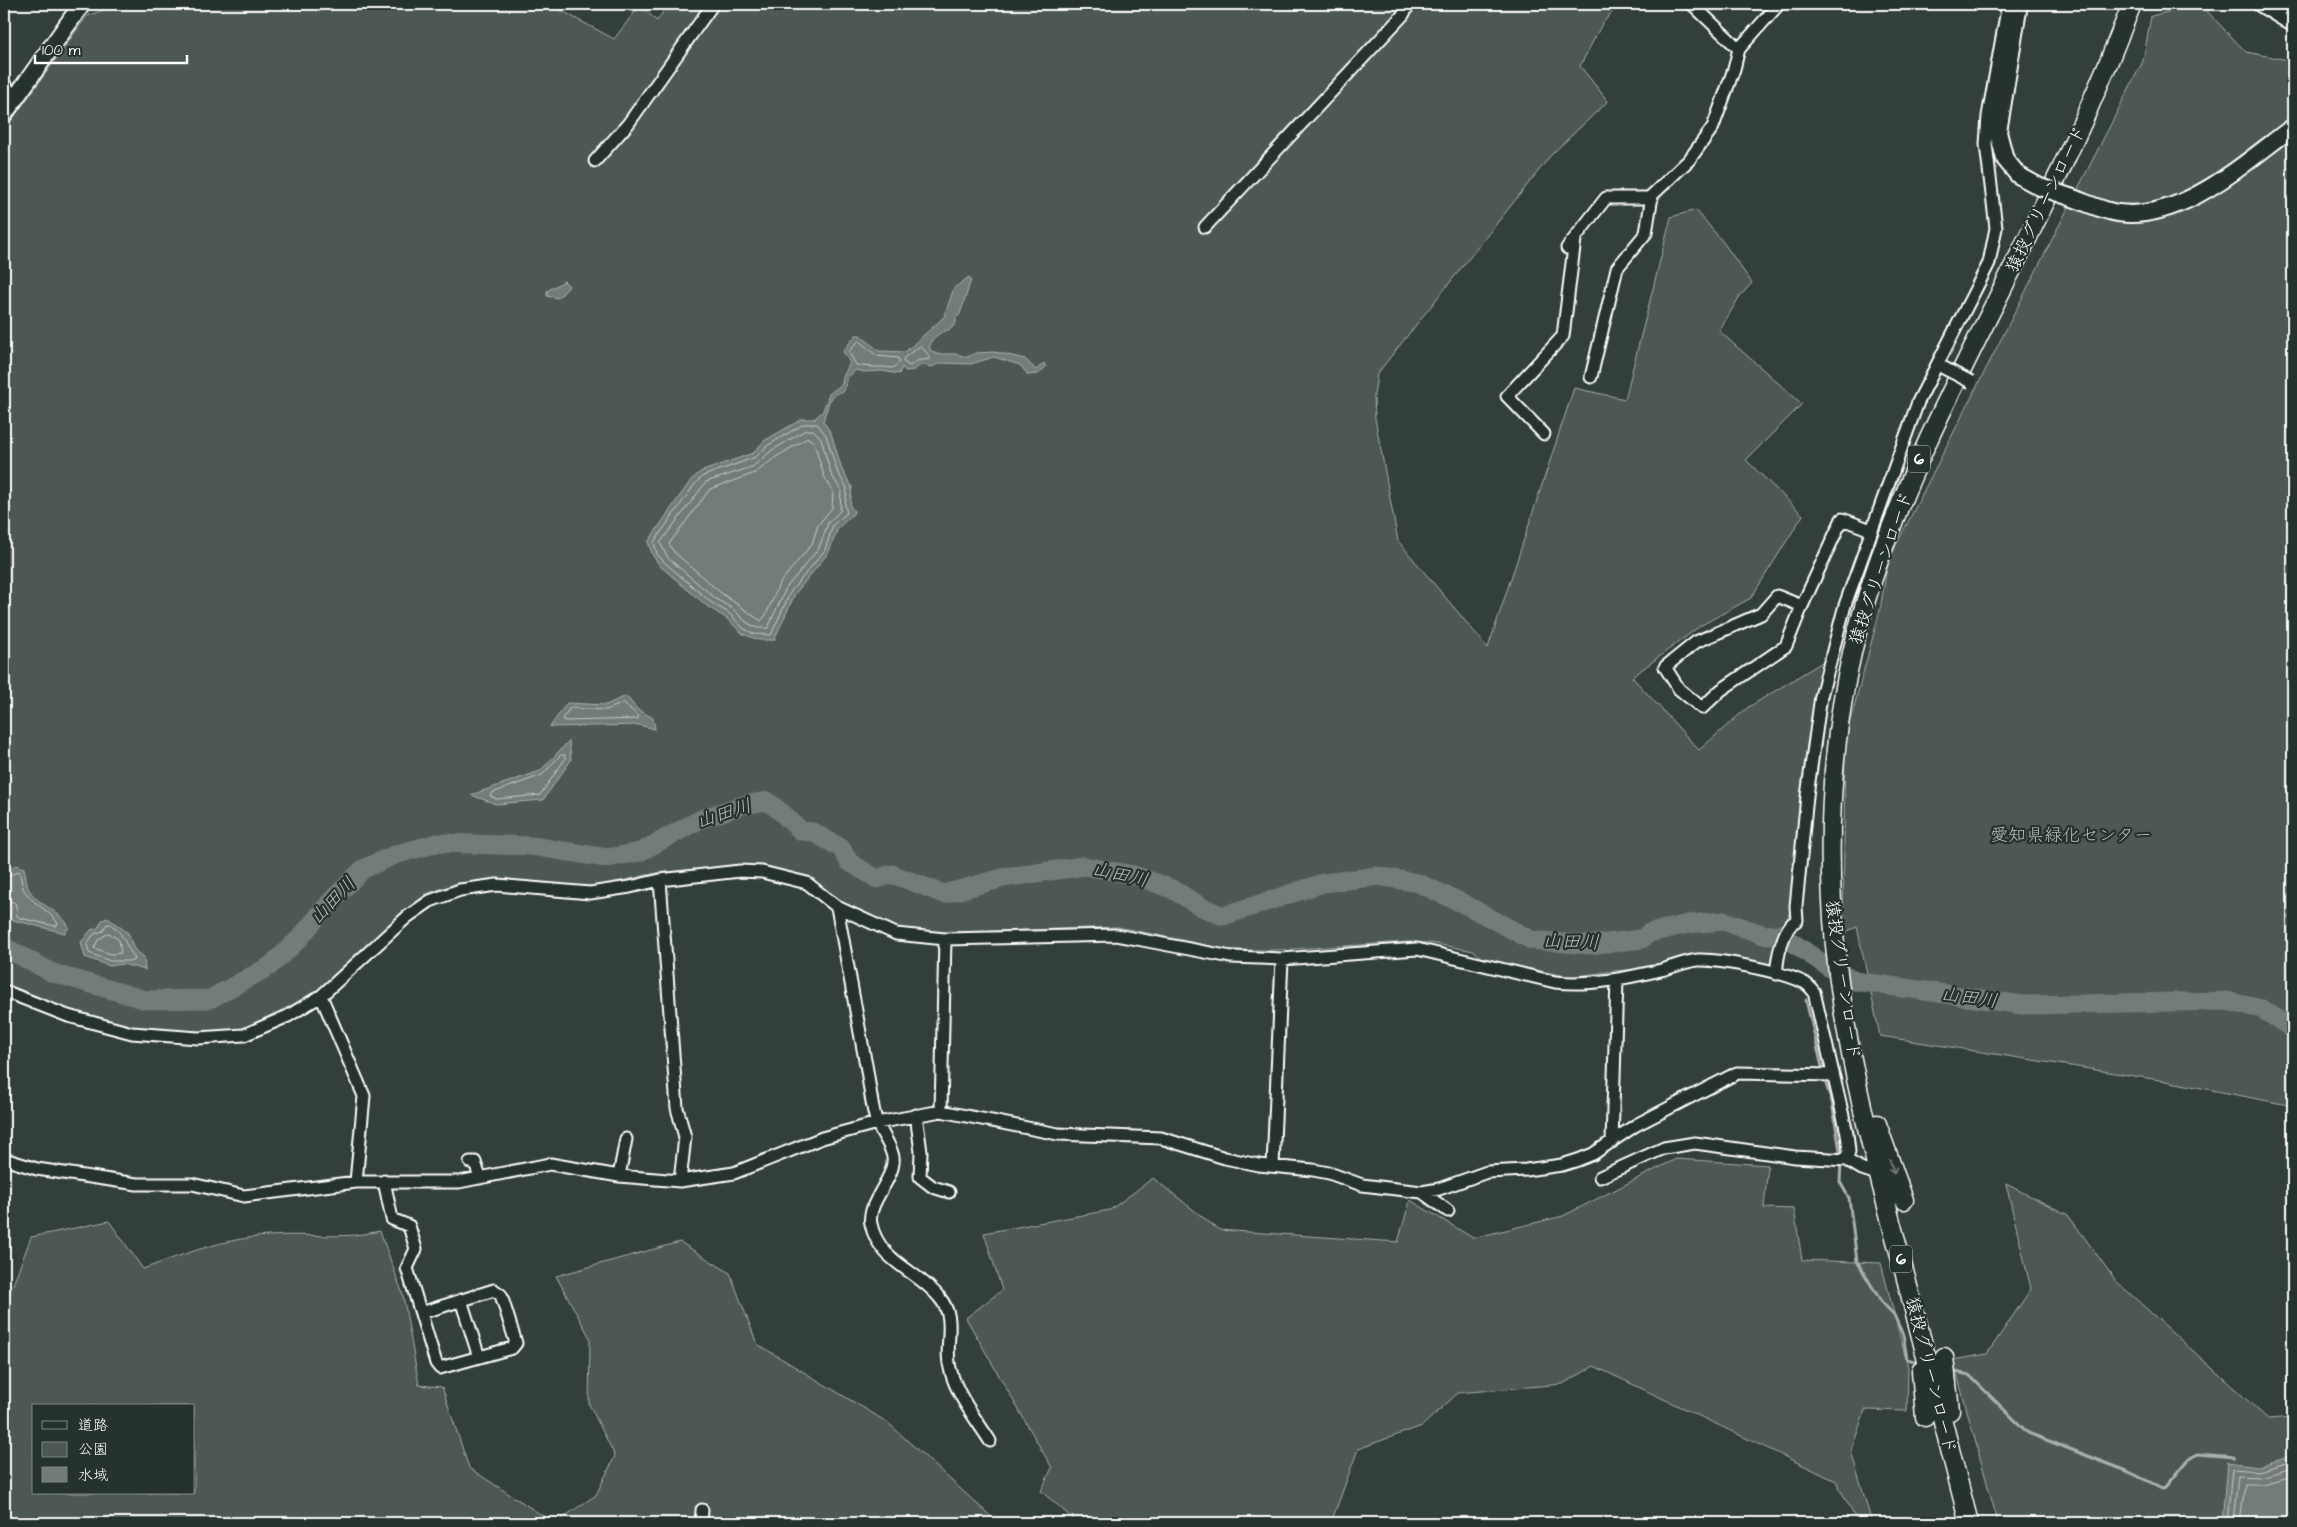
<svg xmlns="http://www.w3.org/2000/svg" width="2297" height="1527" font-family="'Architects Daughter','Klee One',sans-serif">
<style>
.green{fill:#4d5853;stroke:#a6aca9;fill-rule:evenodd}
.water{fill:#737b78;stroke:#abb0ae}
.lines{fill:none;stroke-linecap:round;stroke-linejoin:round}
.shore{stroke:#c7cac9;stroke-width:1}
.stream{stroke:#abb0ae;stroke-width:3}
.river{stroke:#737b78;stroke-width:19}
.street-casing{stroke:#fff;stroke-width:15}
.secondary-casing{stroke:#fff;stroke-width:20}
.primary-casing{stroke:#fff;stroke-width:21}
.street{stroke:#26332d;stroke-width:11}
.secondary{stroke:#26332d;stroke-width:16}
.primary{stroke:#26332d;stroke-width:18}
.street-bridge-casing{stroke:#fff;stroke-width:15;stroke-linecap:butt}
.secondary-bridge-casing{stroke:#fff;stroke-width:20;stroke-linecap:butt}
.street-bridge{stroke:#26332d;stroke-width:11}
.secondary-bridge{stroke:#26332d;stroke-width:16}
.oneway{stroke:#727a76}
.labels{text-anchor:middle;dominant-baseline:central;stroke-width:4.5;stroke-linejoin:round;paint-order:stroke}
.shield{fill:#26332d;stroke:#bec2c0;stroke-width:1}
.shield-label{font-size:16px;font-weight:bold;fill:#fff}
.street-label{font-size:18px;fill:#fff;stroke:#26332d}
.park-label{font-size:18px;fill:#b8bcba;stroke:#26332d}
.water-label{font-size:19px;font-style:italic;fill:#b9bdbc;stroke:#26332d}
</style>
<rect width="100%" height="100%" fill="#333f3a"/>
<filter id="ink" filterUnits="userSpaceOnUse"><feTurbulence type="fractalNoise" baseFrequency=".02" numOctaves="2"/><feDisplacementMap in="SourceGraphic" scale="10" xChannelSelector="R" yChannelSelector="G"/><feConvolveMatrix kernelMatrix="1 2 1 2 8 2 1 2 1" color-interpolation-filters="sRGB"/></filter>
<g filter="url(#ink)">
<path class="green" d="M120,4H549L614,39L640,5L657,21L668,4H1619L1602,24L1580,66L1608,101L1552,154L1377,374L1374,396L1375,418L1398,541L1488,648L1574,388L1625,399L1671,217L1696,210L1723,242L1752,283L1740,296L1719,331L1802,404L1746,460L1803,515L1751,598L1700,626L1632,677L1699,750L1747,708L1824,661L1807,744L1790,911L1770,967L1741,962L1614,971L1570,977L1483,959L1474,951L1430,943L1406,942L1278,950H1230L1118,927L944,933L897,929L840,901L809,877L767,867L737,866L656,873L590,888L496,881L457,883L426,894L315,994L240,1030L197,1033L137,1028L68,1009L4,983V131L87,16Z
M2200,4L2246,52L2293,61V1106L2166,1081L1880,1036L1857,927L1843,933L1845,740L1880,610L1888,561L2143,61L2151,16Z
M1676,1159L1768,1165L1764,1208L1794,1209L1802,1260L1881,1263L1908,1367L1907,1411L1865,1410L1851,1451L1872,1523H1858L1836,1481L1594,1366L1563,1384L1458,1393L1422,1426L1358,1449L1331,1523H1078L1041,1491L1052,1468L966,1318L1002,1290L984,1233L1110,1210L1153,1178L1219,1230L1398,1242L1410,1200L1473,1238L1563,1216Z
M2006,1184L2068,1215L2116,1281L2268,1419L2293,1417V1523H1998L1953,1360L1987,1354L2031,1289Z
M109,1221L143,1269C184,1254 225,1238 269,1236C307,1233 343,1240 380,1231L403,1295L419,1385L442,1387L469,1468L554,1523H4V1308L31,1237ZM34,1406H194V1493H34Z
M680,1242L730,1273L757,1344L887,1422L998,1523H555L596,1495L615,1456L589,1404L590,1338L556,1276Z"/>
<path class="water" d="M969,277L971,280L960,314L956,318V323L951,329C941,332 928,338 930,350L936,354H956L967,357L976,353L995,352L1025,359L1036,370L1044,363L1046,367L1038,374L1028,375L1020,365L994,357L971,364L940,363L932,367L921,365L914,370L905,371L902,367L899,374L882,371L864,372L856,370L848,377L844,391L835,394L829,402L823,421L831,433L842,470L852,487L850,506L854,511L853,514L838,528L829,552L795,594L774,640H759L743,634L726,618L708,607L660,566L653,556L648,542L691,480L700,472L753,453L764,441L802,419H814L823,411L829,394L842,384L843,377L850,363L843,351L856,335H860L879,351L905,352L944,317L954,288Z
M564,281L569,286L567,289L558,298L547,296V291Z
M626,696L637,709L653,718L655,729L639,725L550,727L567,703L606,705Z
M569,741L571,760L543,800L496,804L471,795L540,771Z
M16,865L24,868C26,874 26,882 28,888C37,906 61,910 69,927L65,933L13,920L10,916L12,909L11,905L4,903V874Z
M108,918L128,933L134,949L144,957L145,970L123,964L110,966L85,957L81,942L91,930L98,928L102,920Z
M2293,1456V1523H2222L2227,1462L2258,1466Z"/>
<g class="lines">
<path class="shore" d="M859,341L877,356L898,358L900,362L893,368C880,366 868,368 856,365L849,352Z
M921,346L929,356V359L917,361L910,366L903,362L904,358Z
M804,424H817L826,435L837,471L847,488L845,506L847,513L833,525L825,550L791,591L771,635L754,634L743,628L729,613L712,603L664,562L657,554L654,542L695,484L703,476L756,457L767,446Z
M806,430H813L821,438L831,474L841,490L840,511L828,523L819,548L786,588L768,628H757L746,622L733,609L716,599L668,558L660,543L706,482L752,467L760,461L771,451Z
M808,438L814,442L824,476L833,491L832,508L818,525L812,544L779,584L766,615L761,621L721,593L674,552L669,544L710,489L755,473L776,457Z
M624,703L638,716V719L565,721L562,719L570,708L606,710Z
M561,755H565V759L540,795L497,799L490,796L492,793L542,775Z
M4,878L19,871C22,879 21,888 27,894C35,905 54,914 58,924L55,926L20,918L16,915L17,909L15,903L4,898
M110,924C127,936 123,944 135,958L134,961H110L89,953L87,944L94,934L103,931L106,925Z
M109,933L119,940L121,953L111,954L94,948L98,940Z
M2227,1523L2232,1469L2259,1471L2293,1461
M2233,1523L2238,1476L2260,1477L2293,1468
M2240,1523L2245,1484H2262L2293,1476"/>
<path class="stream" d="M1806,1000L1823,1071
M1824,1078L1832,1102L1841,1157
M1841,1163L1840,1182L1849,1198L1857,1261L1880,1300L1894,1315L1903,1335L1907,1359L1922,1363
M1952,1371L1969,1375L2028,1433L2127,1471L2162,1488L2166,1487L2189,1459L2194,1456L2198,1454L2234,1457"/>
<path class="river" d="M4,947L53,973L146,1000L210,999L270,966L299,939L329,903L363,869L397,854L438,843L532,846L607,858L640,852L701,819L743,805L767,801L780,811L801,831L813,832L841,848L849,862L877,879L892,874L944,894L1003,878L1084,866L1134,875L1172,889L1202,907L1223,916L1323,883L1378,876L1418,883L1464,904L1531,940L1589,945L1642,939L1649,933L1688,924L1724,921L1764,935L1780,934L1831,969L1855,981L2023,1005L2226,1001L2262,1009L2293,1029"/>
<defs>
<path id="street" d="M1692,4L1739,49
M2257,4L2293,26
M2277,16L2284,4
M4,84L15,98
M595,161L628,124L713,4
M1205,227L1403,15L1409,4
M1567,248L1606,198H1649L1689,160L1713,127L1734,69L1739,49L1779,4
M1591,377L1617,268L1646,233L1652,196
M1544,434L1507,396L1563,336L1575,239
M1777,596L1802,606L1786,646L1721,690L1702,708L1679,689L1665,667L1696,642L1761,614Z
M1802,606L1842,519L1871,530
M660,880L677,1108L685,1137L680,1181
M837,907C846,958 856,1009 865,1060C869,1077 871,1107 877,1123C882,1134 891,1145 893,1157C896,1178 866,1203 871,1224C879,1262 917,1270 939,1297C959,1320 942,1345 951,1372C958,1397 976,1419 990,1441
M1777,974C1776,960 1783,927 1797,920L1796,906L1807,796L1821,696L1845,605L1918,402L1989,263L1996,228L1986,144L1988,116L2008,4
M4,991L68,1016L132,1033L198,1038L244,1035L288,1016L321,996L407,917L430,901L460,890L497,885L590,893L630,887L660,880L740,871L762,872L807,883L837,907L896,934L945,939L1116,935L1231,957L1282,959L1417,949L1555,982C1590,986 1627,978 1661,970C1673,967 1686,961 1698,960C1722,959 1782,972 1803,982C1808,984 1811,988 1814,992L1847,1133L1849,1151L1847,1160
M321,996L364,1096L356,1182
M941,1111L945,939
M916,1115L921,1152L920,1177L933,1187L949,1192
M1612,1142L1617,980
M4,1159L37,1169L137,1184H192L244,1196L356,1182H459L550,1164L619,1176L680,1181L734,1173L822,1138L877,1123L941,1111L1058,1134L1161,1138L1225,1158L1258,1165L1313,1170L1329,1173L1362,1185L1422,1192L1439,1189L1487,1172L1526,1170L1562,1165L1578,1160L1593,1154L1636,1125L1737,1073L1833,1075
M470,1162H475L480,1178
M1273,1166L1282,959
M619,1176L626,1139
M1600,1177L1664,1148L1695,1143L1795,1157L1847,1160L1862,1169L1871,1172
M384,1181L392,1219L409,1226L416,1249L407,1268L436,1363L440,1368L512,1348L516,1343L501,1295L494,1290L421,1313
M1422,1192L1448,1211
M461,1300L479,1357
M701,1523L702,1510"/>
<path id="secondary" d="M2019,4L1998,132L2005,159L2018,175L2040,187
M4,114L82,4
M2070,197C2085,202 2102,211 2118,213C2182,222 2245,162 2293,127"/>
<path id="primary" d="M1877,1124L1904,1200
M1944,1357L1950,1411
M1921,1370L1925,1417
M1969,1523C1947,1438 1925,1352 1903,1267C1875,1162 1845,1054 1835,945C1824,822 1833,699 1872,581C1912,459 1975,346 2031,231C2068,157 2102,81 2132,4"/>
</defs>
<use href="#street" class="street-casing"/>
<use href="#secondary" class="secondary-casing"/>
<use href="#primary" class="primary-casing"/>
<use href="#street" class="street"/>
<use href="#secondary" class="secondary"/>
<use href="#primary" class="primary"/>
<defs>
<path id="street-bridge" d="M1942,367L1971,382"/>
<path id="secondary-bridge" d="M2040,187L2070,197"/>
</defs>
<use href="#street-bridge" class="street-bridge-casing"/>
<use href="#secondary-bridge" class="secondary-bridge-casing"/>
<use href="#street-bridge" class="street-bridge"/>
<use href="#secondary-bridge" class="secondary-bridge"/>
</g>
<defs><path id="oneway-shaft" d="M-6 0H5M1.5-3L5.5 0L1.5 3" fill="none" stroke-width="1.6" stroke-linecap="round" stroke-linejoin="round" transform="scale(1.25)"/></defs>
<use class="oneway" href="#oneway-shaft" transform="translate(1892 1167) rotate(71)"/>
</g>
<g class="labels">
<g class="shield">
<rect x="1908" y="445.5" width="22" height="27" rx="4"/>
<rect x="1890" y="1245.5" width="22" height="27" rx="4"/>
</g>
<g class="shield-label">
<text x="1919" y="459">6</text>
<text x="1901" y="1259">6</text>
</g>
<g class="street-label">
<text transform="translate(2046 199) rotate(-64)">猿投グリーンロード</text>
<text transform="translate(1881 568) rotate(-71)">猿投グリーンロード</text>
<text transform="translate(1843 980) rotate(82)">猿投グリーンロード</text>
<text transform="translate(1931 1375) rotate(76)">猿投グリーンロード</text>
</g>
<g class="park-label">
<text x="2071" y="835">愛知県緑化センター</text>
</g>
<g class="water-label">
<text transform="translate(724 814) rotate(-18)">山田川</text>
<text transform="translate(1120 875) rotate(13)">山田川</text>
<text transform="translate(333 901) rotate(-46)">山田川</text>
<text transform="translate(1571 942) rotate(2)">山田川</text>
<text transform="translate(1969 998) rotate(8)">山田川</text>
</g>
</g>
<rect width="2297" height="1527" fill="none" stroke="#26332d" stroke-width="20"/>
<rect x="10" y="10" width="2277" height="1507" fill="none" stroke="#fff" stroke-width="2" filter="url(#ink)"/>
<rect x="32" y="1404" width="162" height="90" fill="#26332d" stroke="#7d8581"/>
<rect x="42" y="1421" width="25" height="8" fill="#26332d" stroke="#7d8581"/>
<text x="78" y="1430" font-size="15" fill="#ffffff">道路</text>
<rect x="42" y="1442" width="25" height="15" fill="#4d5853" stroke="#7d8581"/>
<text x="78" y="1454" font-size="15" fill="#ffffff">公園</text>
<rect x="42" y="1467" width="25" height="15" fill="#737b78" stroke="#7d8581"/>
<text x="78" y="1480" font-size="15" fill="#ffffff">水域</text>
<path d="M35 55v8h152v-8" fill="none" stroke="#ffffff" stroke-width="2.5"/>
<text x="42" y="55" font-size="15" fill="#ffffff" stroke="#26332d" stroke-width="4" paint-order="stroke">100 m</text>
</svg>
